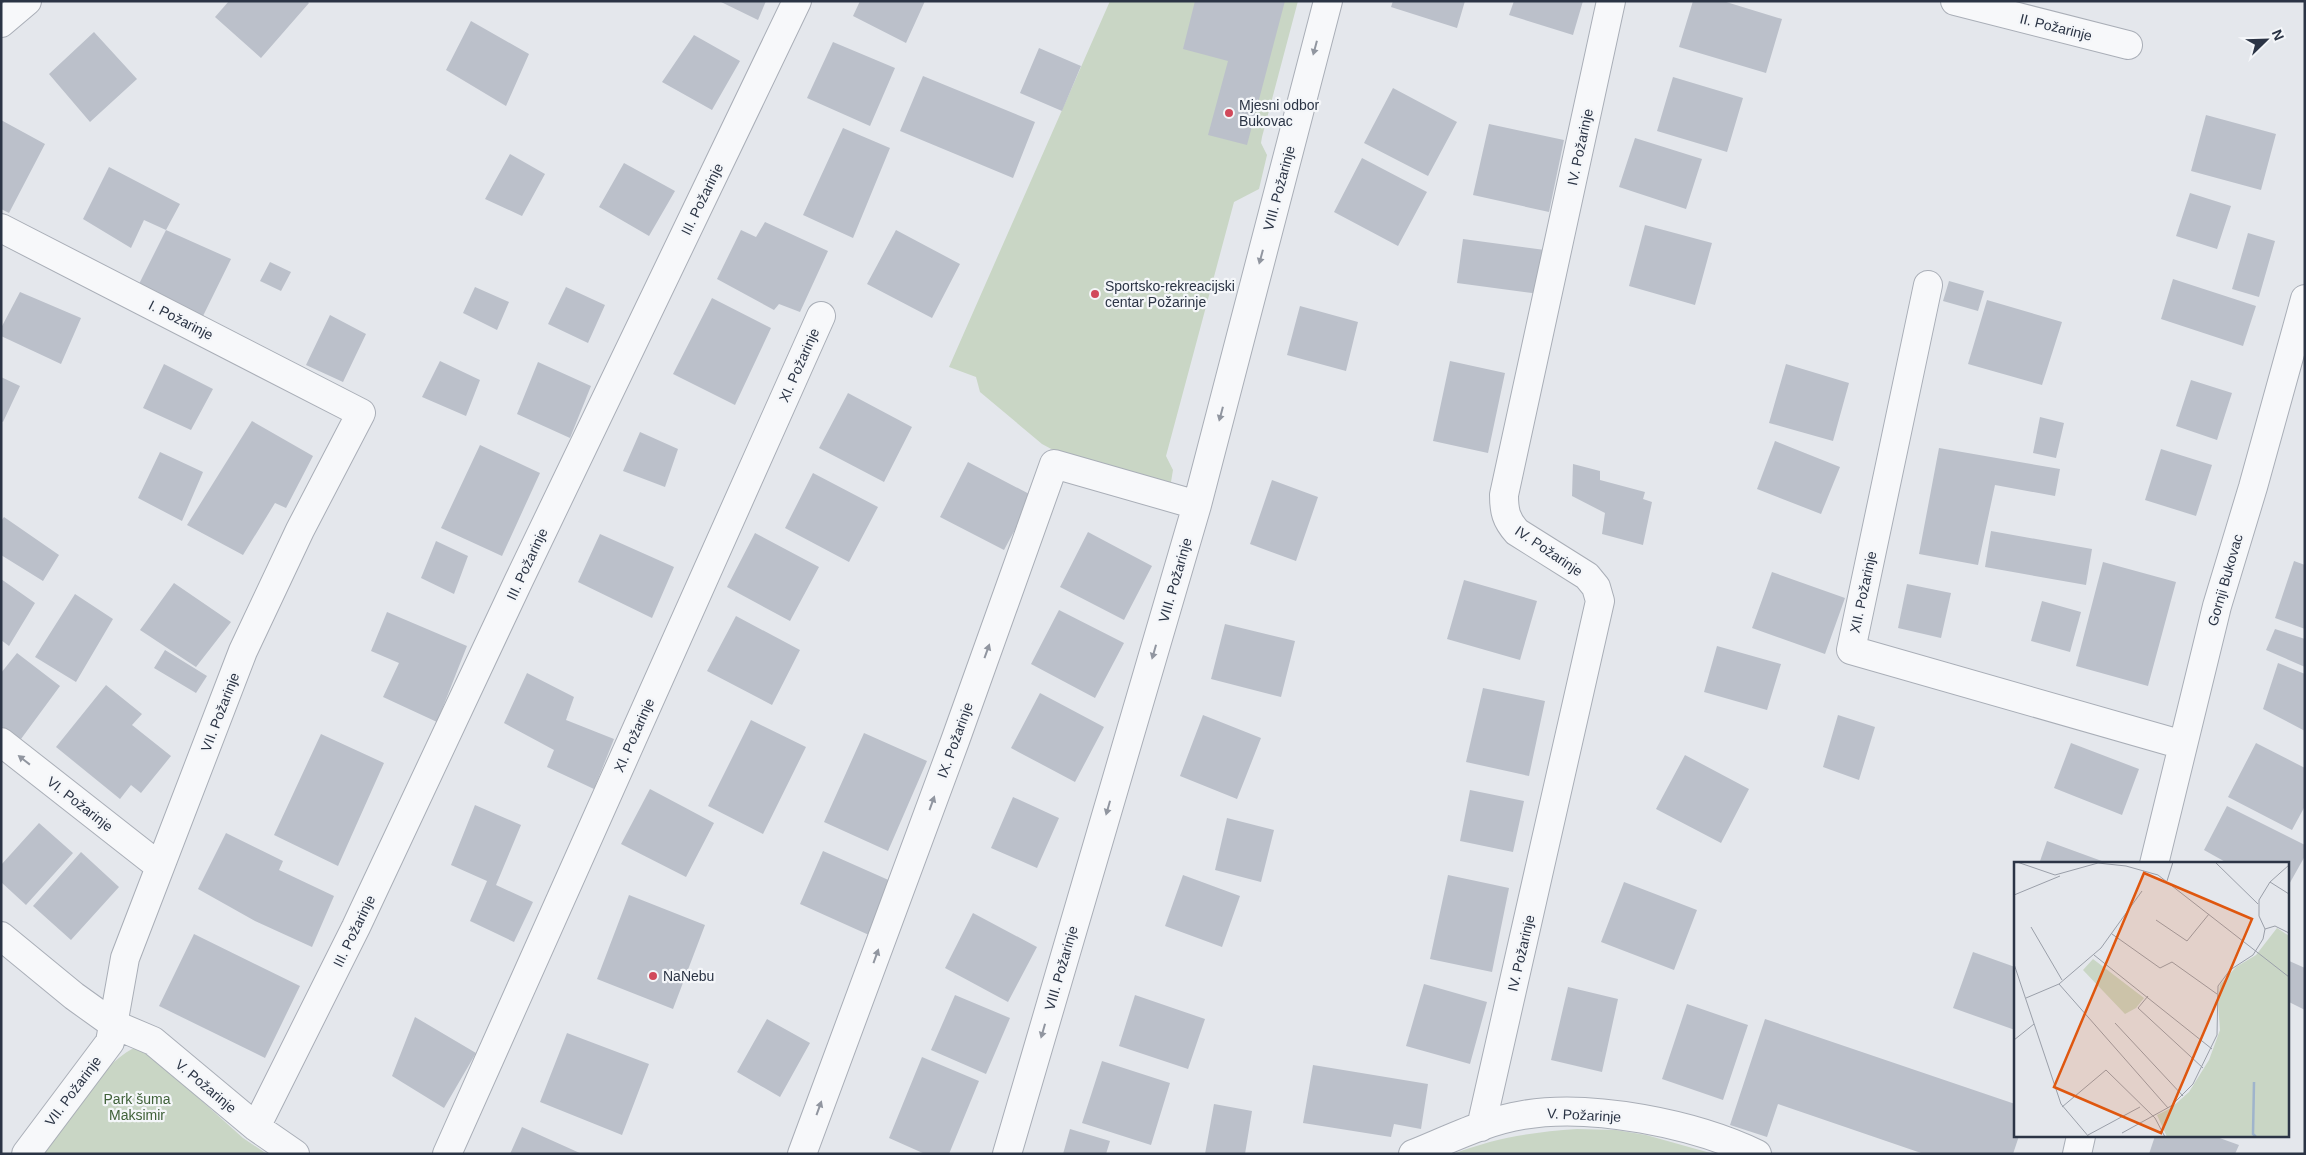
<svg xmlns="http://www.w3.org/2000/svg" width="2306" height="1155" font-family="Arial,sans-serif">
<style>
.green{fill:#c9d6c5}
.building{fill:#bbc0ca}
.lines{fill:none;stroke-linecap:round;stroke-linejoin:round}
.minor-casing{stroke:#a9aeb7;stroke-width:30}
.minor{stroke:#f7f8fa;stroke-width:28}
.oneway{fill:#9196a0}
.poi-dot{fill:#d1495b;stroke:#f4f6f9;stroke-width:2}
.labels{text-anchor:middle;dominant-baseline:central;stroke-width:4.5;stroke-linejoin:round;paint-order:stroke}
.street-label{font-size:14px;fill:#2b3445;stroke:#f4f6f9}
.poi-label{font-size:14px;fill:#2b3445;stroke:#f4f6f9;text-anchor:start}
.park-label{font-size:14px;fill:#3f6138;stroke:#f4f6f9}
.inset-river{fill:none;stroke:#9fb4cc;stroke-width:2.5}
.inset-road{fill:none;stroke:#9a9fa9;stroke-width:1}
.view{fill:#df570f;fill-opacity:0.15;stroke:#df570f;stroke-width:2.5}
.inset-edge{fill:none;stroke:#2b3445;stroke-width:2.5}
</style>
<rect width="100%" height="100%" fill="#e4e7ec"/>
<path class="green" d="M1110,1H1298L1262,137L1261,143L1267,155L1259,189L1234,202L1166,456L1173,470L1171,482L1167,483L1055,451L1042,444L980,392L976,377L949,367Z
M132,1049H144L243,1138L267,1154H39C63,1124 101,1065 132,1049Z
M1577,1129L1616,1130L1646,1135L1714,1154H1453C1495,1138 1532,1132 1577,1129Z"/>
<path class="building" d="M229,1H307L309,3L261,58L215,17Z
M719,1H766L758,20Z
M860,1H925L906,43L853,16Z
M1195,1H1285L1247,145L1208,135L1228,61L1183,49Z
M1393,1H1465L1457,28L1391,7Z
M1514,1H1583L1573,35L1509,15Z
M1693,1H1723L1782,19L1766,73L1679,47Z
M471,21L529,54L506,106L446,70Z
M94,32L137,79L90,122L49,74Z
M694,35L740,61L712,110L662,82Z
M833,42L895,68L870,126L807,98Z
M1039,48L1081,66L1062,111L1020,93Z
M923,76L1035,122L1013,178L900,131Z
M1673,77L1743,98L1727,152L1657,131Z
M1393,88L1457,122L1428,176L1364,143Z
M2206,115L2276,134L2261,190L2191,171Z
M1,120L45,144L9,213L1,209Z
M1489,124L1564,140L1549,212L1473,195Z
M843,128L890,148L853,238L803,215Z
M1635,138L1702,159L1686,209L1619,187Z
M510,154L545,174L522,216L485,199Z
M1362,158L1427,192L1398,246L1334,212Z
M624,163L675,191L649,236L599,207Z
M109,167L180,204L166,230L231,259L203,316L138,286L166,230L144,220L131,248L83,219Z
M2190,193L2231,206L2217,249L2176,236Z
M765,222L828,251L800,312L779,304L774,310L717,279L741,230L756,237Z
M1645,225L1712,243L1695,305L1629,286Z
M896,230L960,264L932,318L867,284Z
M2248,233L2275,241L2259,297L2232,289Z
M1463,239L1545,250L1540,294L1457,283Z
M270,262L291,272L281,291L260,281Z
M2173,279L2256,306L2243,346L2161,319Z
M1949,281L1984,291L1978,311L1943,301Z
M475,287L509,302L497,330L463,313Z
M566,287L605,305L588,343L548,324Z
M20,292L81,318L61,364L1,336V328Z
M712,298L771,328L735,405L673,374Z
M1987,300L2062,322L2042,385L1968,364Z
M1300,306L1358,322L1346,371L1287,355Z
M330,315L366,334L343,382L306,365Z
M440,361L480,380L466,416L422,397Z
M1450,361L1505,373L1488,453L1433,441Z
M538,362L591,386L570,438L517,414Z
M164,364L213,389L191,430L143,408Z
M1786,364L1849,383L1833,441L1769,423Z
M1,377L20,386L3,422L1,421Z
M2191,380L2232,393L2217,440L2176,426Z
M848,393L912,427L884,482L819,448Z
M2040,417L2064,423L2056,458L2033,453Z
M252,421L313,456L286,508L275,503L243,555L187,525Z
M640,432L678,449L665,487L623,471Z
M1775,441L1840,467L1821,514L1757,489Z
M480,445L540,473L502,556L441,528Z
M1939,448L2060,469L2055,496L1995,485L1978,565L1919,554Z
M2161,449L2212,465L2196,516L2145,500Z
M160,452L203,472L182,521L138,498Z
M968,462L1033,496L1004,550L940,517Z
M1573,464L1600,471V480L1645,492L1643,499L1652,502L1643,545L1602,534L1605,513L1572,496Z
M813,473L878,507L849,562L785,528Z
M1272,480L1318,497L1296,561L1250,544Z
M4,517L59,555L43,581L1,555V521Z
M1991,531L2092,549L2086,585L1985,567Z
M1088,532L1152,566L1124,620L1060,587Z
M755,533L819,567L790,621L727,587Z
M600,534L674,567L652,618L578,582Z
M436,541L468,556L454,594L421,578Z
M2294,561L2305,565V629L2275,618Z
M2103,562L2176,582L2148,686L2076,666Z
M1772,572L1845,598L1825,654L1752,628Z
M1,579L35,603L9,646L1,640Z
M1464,580L1537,601L1520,660L1447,639Z
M174,583L231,622L196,667L140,630Z
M1907,584L1951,593L1941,638L1898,628Z
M75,594L113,619L76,682L35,657Z
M2042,601L2081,612L2070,652L2031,641Z
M1059,610L1124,643L1095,698L1031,664Z
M387,612L467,646L437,722L383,697L399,663L371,651Z
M736,616L800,650L772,705L707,671Z
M1225,624L1295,641L1281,697L1211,679Z
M2275,629L2305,639V667L2266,650Z
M1717,646L1781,664L1767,710L1704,692Z
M165,650L207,676L196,693L154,668Z
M17,653L60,686L21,739L1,726V673Z
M2278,663L2305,674V731L2263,709Z
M527,673L574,697L566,720L614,739L594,789L547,767L554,750L504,723Z
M106,685L142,714L132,725L171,756L141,793L131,785L120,799L56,747Z
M1483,688L1545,701L1529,776L1466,762Z
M1040,693L1104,727L1075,782L1011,748Z
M1203,715L1261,738L1237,799L1180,776Z
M1838,715L1875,727L1859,780L1823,767Z
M751,720L806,747L763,834L708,806Z
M864,733L927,761L888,851L824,822Z
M321,734L384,763L338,866L274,835Z
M2071,743L2139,769L2122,815L2054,788Z
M2256,743L2305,768V806L2292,830L2228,797Z
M1685,755L1749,789L1721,843L1656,809Z
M650,789L714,823L686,877L621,844Z
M1470,790L1524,801L1513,852L1460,841Z
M1013,797L1059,818L1037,868L991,848Z
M475,805L521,825L496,885L533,902L514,942L470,921L487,881L451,865Z
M2227,806L2305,845V856L2287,888V864H2229L2204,850Z
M1227,818L1274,830L1261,882L1215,870Z
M39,823L73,853L26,905L1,882V865Z
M226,833L283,861L279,870L334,896L312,947L255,921L198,889Z
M2047,841L2110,864H2039Z
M823,851L893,882L869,935L800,904Z
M81,852L119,887L71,940L33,906Z
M1183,875L1240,896L1222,947L1165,926Z
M1448,875L1509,888L1492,972L1430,959Z
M1624,882L1697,910L1674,970L1601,942Z
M629,895L705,925L673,1009L597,979Z
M973,913L1037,947L1008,1002L945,968Z
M194,934L300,986L265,1058L159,1006Z
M1973,952L2015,967V1030L1953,1008Z
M2287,960L2305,968V1010L2287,1001Z
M1424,984L1487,1002L1470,1064L1406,1046Z
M1568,987L1618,999L1602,1072L1551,1060Z
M955,995L1010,1018L986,1074L931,1050Z
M1135,995L1205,1019L1188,1069L1119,1046Z
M1687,1004L1748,1025L1723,1100L1662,1079Z
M415,1017L476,1053L444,1108L392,1076Z
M767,1019L810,1043L780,1097L737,1072Z
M1765,1019L2015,1104V1136H2019L2013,1154H1924L1778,1104L1767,1137L1730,1125Z
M567,1033L649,1064L622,1135L540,1102Z
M922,1057L979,1081L949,1154H925L889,1138Z
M1102,1061L1170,1083L1151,1145L1082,1123Z
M1313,1065L1428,1084L1421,1129L1394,1124L1391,1137L1303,1123Z
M1214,1104L1252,1111L1245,1154H1205Z
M522,1127L582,1154H510Z
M1070,1129L1110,1141L1106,1154H1063Z
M2155,1136H2214L2239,1145L2235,1154H2149Z"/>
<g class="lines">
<defs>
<path id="minor" d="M1955,1L2128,45
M1,23L27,1
M1,228L361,413L300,530L243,651L125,958L110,1042L26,1154
M1928,285L1851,650L2183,745
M1,742L159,866
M2154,864L2217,606L2253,487L2305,299
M1,936L74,996L113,1024L153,1041L256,1127L295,1154
M256,1127L356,927L519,580L797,1
M1481,1127L1600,601L1596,587L1587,576L1517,532C1506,520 1504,511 1504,495L1611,1
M447,1154L821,316
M802,1154L955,741L1054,464L1197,505
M1007,1154L1197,505L1328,1
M1413,1154C1448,1140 1485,1121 1523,1115C1591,1103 1695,1124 1757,1154
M2077,1154L2081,1136"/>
</defs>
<use href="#minor" class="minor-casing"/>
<use href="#minor" class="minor"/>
</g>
<defs><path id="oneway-solid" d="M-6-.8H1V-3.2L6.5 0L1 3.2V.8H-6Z" transform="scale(1.25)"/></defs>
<g class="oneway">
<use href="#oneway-solid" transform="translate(1315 48) rotate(105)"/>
<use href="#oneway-solid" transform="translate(1261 257) rotate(105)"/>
<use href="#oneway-solid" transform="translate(1221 414) rotate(105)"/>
<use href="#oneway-solid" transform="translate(987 651) rotate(-70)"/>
<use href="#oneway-solid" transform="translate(1154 652) rotate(106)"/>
<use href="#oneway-solid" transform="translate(24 760) rotate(-142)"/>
<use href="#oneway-solid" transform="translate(932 803) rotate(-70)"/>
<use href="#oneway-solid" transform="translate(1108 808) rotate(106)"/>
<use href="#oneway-solid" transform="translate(876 956) rotate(-70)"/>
<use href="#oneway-solid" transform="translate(1043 1031) rotate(106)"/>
<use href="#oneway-solid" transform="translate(819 1108) rotate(-70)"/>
</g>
<g class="poi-dot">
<circle cx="1229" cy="113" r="5"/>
<circle cx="1095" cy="294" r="5"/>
<circle cx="653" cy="976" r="5"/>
</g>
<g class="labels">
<g class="street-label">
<text transform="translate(2056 27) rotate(14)">II. Požarinje</text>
<text transform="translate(1580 147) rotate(-78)">IV. Požarinje</text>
<text transform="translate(1279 188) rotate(-75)">VIII. Požarinje</text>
<text transform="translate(702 199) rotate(-64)">III. Požarinje</text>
<text transform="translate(181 320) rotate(27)">I. Požarinje</text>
<text transform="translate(799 365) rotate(-66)">XI. Požarinje</text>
<text transform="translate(1549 551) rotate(34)">IV. Požarinje</text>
<text transform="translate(527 564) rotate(-65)">III. Požarinje</text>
<text transform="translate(1175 580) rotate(-74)">VIII. Požarinje</text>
<text transform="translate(2225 580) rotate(-74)">Gornji Bukovac</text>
<text transform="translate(1863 592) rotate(-78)">XII. Požarinje</text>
<text transform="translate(220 712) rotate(-69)">VII. Požarinje</text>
<text transform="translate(634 735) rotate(-66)">XI. Požarinje</text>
<text transform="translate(955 740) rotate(-70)">IX. Požarinje</text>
<text transform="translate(80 804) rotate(38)">VI. Požarinje</text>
<text transform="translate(354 931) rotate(-64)">III. Požarinje</text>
<text transform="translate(1521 953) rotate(-77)">IV. Požarinje</text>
<text transform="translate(1061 968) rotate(-74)">VIII. Požarinje</text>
<text transform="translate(206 1086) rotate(40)">V. Požarinje</text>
<text transform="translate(73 1091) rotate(-53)">VII. Požarinje</text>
<text transform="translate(1584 1115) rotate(3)">V. Požarinje</text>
</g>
<g class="poi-label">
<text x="1239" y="105">Mjesni odbor<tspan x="1239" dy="16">Bukovac</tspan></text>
<text x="1105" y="286">Sportsko-rekreacijski<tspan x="1105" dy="16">centar Požarinje</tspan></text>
<text x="663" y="976">NaNebu</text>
</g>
<g class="park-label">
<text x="137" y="1099">Park šuma<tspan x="137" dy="16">Maksimir</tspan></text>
</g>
</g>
<g transform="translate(2014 862)">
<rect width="275" height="275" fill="#e4e7ec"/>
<path d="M263,66L275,74V275H153L143,253L157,246L175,230L195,198L206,168L204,141L206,123L222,105L242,93ZM79,97L130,136L122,146L111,152L69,108Z" fill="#c9d6c5"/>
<path class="inset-river" d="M240,220L239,272L242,275"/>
<path class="inset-road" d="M3,0L41,13L84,1L112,4L144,13L275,115M201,0L244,42M153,19L159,0M256,20L275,32M0,33L46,14M142,58L173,79L195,52M17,65L48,118M251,67L261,64L275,71M98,72L146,106L158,100L203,132M80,93L198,187M0,102L47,242L75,275M45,122L154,246M134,134L124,146L189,206M12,136L45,122L87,86L128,29M101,161L169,234M0,178L20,162M48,245L92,208L141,256L151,275M108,271L157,244L179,222L203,173L204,124L216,108L239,93L249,77L251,67L245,54V38L256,20L275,3M74,273L126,245"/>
<path class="view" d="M130,11L238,57L147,271L40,225Z"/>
<rect width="275" height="275" class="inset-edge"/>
</g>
<rect width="2306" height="1155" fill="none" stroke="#2b3445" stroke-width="5"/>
<g transform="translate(2266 40) rotate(67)" stroke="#f4f6f9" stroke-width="4" paint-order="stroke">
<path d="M0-4L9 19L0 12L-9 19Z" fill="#2b3445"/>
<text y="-8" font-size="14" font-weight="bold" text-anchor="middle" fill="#2b3445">N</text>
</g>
</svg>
